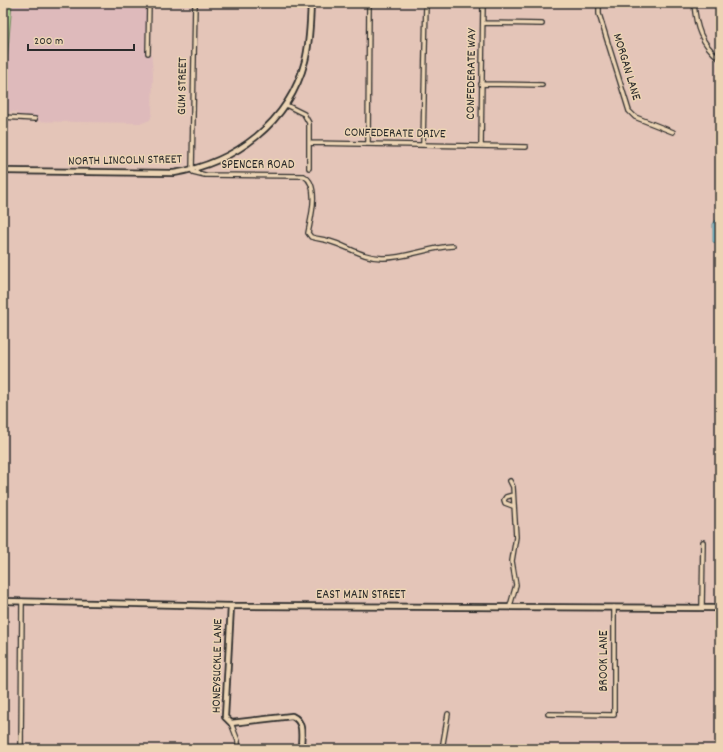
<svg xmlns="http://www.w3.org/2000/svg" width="723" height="752" font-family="Dekko,sans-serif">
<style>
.built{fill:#debabb}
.green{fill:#b9db95;stroke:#728360}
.water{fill:#89d6e9;stroke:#63929d}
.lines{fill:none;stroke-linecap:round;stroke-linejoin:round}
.minor-casing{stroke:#2b2b2b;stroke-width:6}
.tertiary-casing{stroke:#2b2b2b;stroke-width:8}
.minor{stroke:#ecd4b4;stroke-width:3.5}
.tertiary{stroke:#ecd4b4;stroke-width:4.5}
.labels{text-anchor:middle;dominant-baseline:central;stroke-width:3;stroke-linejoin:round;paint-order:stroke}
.street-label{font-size:13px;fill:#2b2b2b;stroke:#ecd4b4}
</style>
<rect width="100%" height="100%" fill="#e4c5b8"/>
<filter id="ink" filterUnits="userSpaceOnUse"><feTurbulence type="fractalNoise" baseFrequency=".025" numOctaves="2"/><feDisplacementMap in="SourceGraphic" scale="8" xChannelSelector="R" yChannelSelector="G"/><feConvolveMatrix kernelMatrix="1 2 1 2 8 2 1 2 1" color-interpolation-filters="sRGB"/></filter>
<g filter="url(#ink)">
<path class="built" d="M3,3H146V51L151,52L153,73L152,114L150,120L142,123L16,121L17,112L3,111Z"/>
<path class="green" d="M3,3H12L7,62H3Z"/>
<path class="water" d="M716,220H720V244L713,242V224Z"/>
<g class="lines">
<defs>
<path id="minor" d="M195,3L192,170L193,172L205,175L304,176C320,185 311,218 308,233L311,237C317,239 323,239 329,241C347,246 363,258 382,258C403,259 430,247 453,246
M599,3V14L629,111L635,117L673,132
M694,3C696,28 701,43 720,59
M483,23L542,24
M148,53L149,3
M481,84L542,85
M286,105L304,114L309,123V168
M3,117L35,119
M309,143L526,147
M368,143L369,3
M423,144L426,3
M481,146L483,3
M513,495L506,497L504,500L505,503L513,506
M510,606L516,585L512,561L516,537L513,487L510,481
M702,607L703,542
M548,714L614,715V607
M231,723L238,741V749
M21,749L22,601
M163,749L238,748
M442,749L448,714"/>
<path id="tertiary" d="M3,171L174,173C235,163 289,123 305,61C310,42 310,22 311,3
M3,601L231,606L720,608
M231,606L225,717L231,723L292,716C305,722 301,736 301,749"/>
</defs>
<use href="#minor" class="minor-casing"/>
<use href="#tertiary" class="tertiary-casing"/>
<use href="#minor" class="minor"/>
<use href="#tertiary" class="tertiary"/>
</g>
</g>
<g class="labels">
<g class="street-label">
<text transform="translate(626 67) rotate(73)">MORGAN LANE</text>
<text transform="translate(472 74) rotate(-89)">CONFEDERATE WAY</text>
<text transform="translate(183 86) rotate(-89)">GUM STREET</text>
<text transform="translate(395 134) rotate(1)">CONFEDERATE DRIVE</text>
<text transform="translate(125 161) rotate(-1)">NORTH LINCOLN STREET</text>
<text x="258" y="165">SPENCER ROAD</text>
<text x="361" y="595">EAST MAIN STREET</text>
<text transform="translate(604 661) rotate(-90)">BROOK LANE</text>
<text transform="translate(218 666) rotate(-89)">HONEYSUCKLE LANE</text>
</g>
</g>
<rect width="723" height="752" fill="none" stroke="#ecd4b4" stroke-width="16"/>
<rect x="8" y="8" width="707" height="736" fill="none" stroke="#2b2b2b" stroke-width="1.5" filter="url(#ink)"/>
<path d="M28 44v6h106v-6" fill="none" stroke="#2b2b2b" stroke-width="2"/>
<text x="34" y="44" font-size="12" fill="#2b2b2b" stroke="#ecd4b4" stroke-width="3" paint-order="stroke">200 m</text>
</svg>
